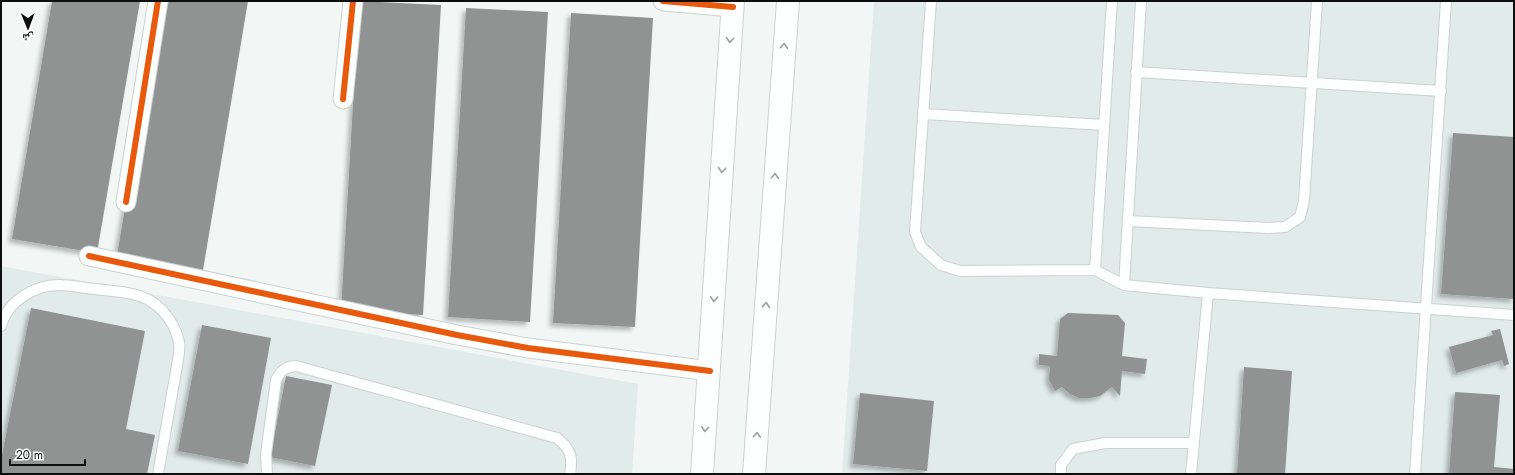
<svg xmlns="http://www.w3.org/2000/svg" width="1515" height="475" font-family="Jost,'Noto Naskh Arabic',sans-serif">
<style>
.built{fill:#e0ebea}
.building{fill:#909392;filter:url(#shadow)}
.lines{fill:none;stroke-linecap:round;stroke-linejoin:round}
.lane-casing{stroke:#cdd1d0;stroke-width:12}
.street-casing{stroke:#cdd1d0;stroke-width:21}
.secondary-casing{stroke:#cdd1d0;stroke-width:24}
.lane{stroke:#fdfefe;stroke-width:10}
.street{stroke:#fdfefe;stroke-width:19}
.secondary{stroke:#fdfefe;stroke-width:22}
.cycleway-casing{stroke:#fff;stroke-width:8}
.cycleway{stroke:#e8590c;stroke-width:6}
.oneway{stroke:#9d9e9e}
</style>
<defs>
<filter id="shadow"><feDropShadow dx="-3.5" dy="3.5" stdDeviation="2" flood-color="#0004"/></filter>
</defs>
<rect width="100%" height="100%" fill="#f2f7f6"/>
<path class="built" d="M874,1H1514V474H842Z
M1,266L638,384L632,474H1Z"/>
<path class="building" d="M52,1H140L97,253L12,239Z
M160,1H248L203,270L117,255Z
M359,1L441,5L423,315L341,310Z
M466,8L548,12L530,322L448,317Z
M571,13L653,18L635,327L553,323Z
M1453,133L1514,137V299L1441,294Z
M31,308L145,331L126,429L155,435L147,474H1V460Z
M1068,313L1118,315L1125,323L1122,356L1147,359L1145,374L1122,371L1120,396L1112,387L1100,396L1090,398H1079L1070,394L1062,387L1055,391L1049,380L1050,366L1039,365V354L1057,356L1060,319Z
M202,325L271,338L248,464L178,451Z
M1500,329L1509,364L1504,366L1502,360L1456,373L1449,347L1493,335L1491,331Z
M1244,367L1292,371L1285,474H1237Z
M286,376L332,385L315,466L270,457Z
M1455,392L1500,395L1494,467L1514,469V474H1449Z
M860,393L934,401L927,471L853,464Z"/>
<g class="lines">
<defs>
<path id="lane" d="M931,1L915,232L921,247L941,265L960,271L1095,270L1124,285L1208,293L1514,315
M1136,72L1441,91
M924,114L1104,125
M1128,221L1268,228L1285,227L1300,217L1304,201L1317,1
M1095,270L1112,1
M1124,285L1141,1
M1,326C7,301 35,285 59,285C71,285 84,288 96,289C108,291 121,291 132,294C156,298 174,319 179,342C180,347 179,354 178,360L158,474
M267,474L266,454L276,380C281,370 285,367 296,366L557,438C571,449 573,457 570,474
M1061,474V465L1073,449L1105,443H1194
M1191,474L1208,293
M1415,474L1446,1"/>
<path id="street" d="M663,1L733,7
M343,99L353,1
M126,202L158,1
M89,256L457,335L528,348L710,371"/>
<path id="secondary" d="M702,474L733,1
M754,474L788,1"/>
</defs>
<use href="#lane" class="lane-casing"/>
<use href="#street" class="street-casing"/>
<use href="#secondary" class="secondary-casing"/>
<use href="#lane" class="lane"/>
<use href="#street" class="street"/>
<use href="#secondary" class="secondary"/>
<defs>
<path id="cycleway" d="M663,1L733,7
M343,99L353,1
M126,202L158,1
M89,256L457,335L528,348L710,371"/>
</defs>
<use href="#cycleway" class="cycleway-casing"/>
<use href="#cycleway" class="cycleway"/>
</g>
<defs><path id="oneway-chevron" d="M-2-3.5L2.5 0L-2 3.5" fill="none" stroke-width="1.6" stroke-linecap="round" stroke-linejoin="round"/></defs>
<g class="oneway">
<use href="#oneway-chevron" transform="translate(730 40) rotate(94)"/>
<use href="#oneway-chevron" transform="translate(784 46) rotate(-86)"/>
<use href="#oneway-chevron" transform="translate(722 170) rotate(94)"/>
<use href="#oneway-chevron" transform="translate(775 176) rotate(-86)"/>
<use href="#oneway-chevron" transform="translate(714 299) rotate(93)"/>
<use href="#oneway-chevron" transform="translate(766 305) rotate(-86)"/>
<use href="#oneway-chevron" transform="translate(705 429) rotate(94)"/>
<use href="#oneway-chevron" transform="translate(757 435) rotate(-86)"/>
</g>
<rect width="1515" height="475" fill="none" stroke="#0d0f0f" stroke-width="4"/>
<g transform="translate(28 28) rotate(179)" stroke="#ffffff" stroke-width="3" paint-order="stroke">
<path d="M0-3L7 15L0 10L-7 15Z" fill="#0d0f0f"/>
<text y="-6" font-size="11" font-weight="bold" text-anchor="middle" fill="#0d0f0f">ش</text>
</g>
<path d="M10 459v6h75v-6" fill="none" stroke="#0d0f0f" stroke-width="2"/>
<text x="16" y="459" font-size="12" fill="#0d0f0f" stroke="#ffffff" stroke-width="3" paint-order="stroke">20 m</text>
</svg>
